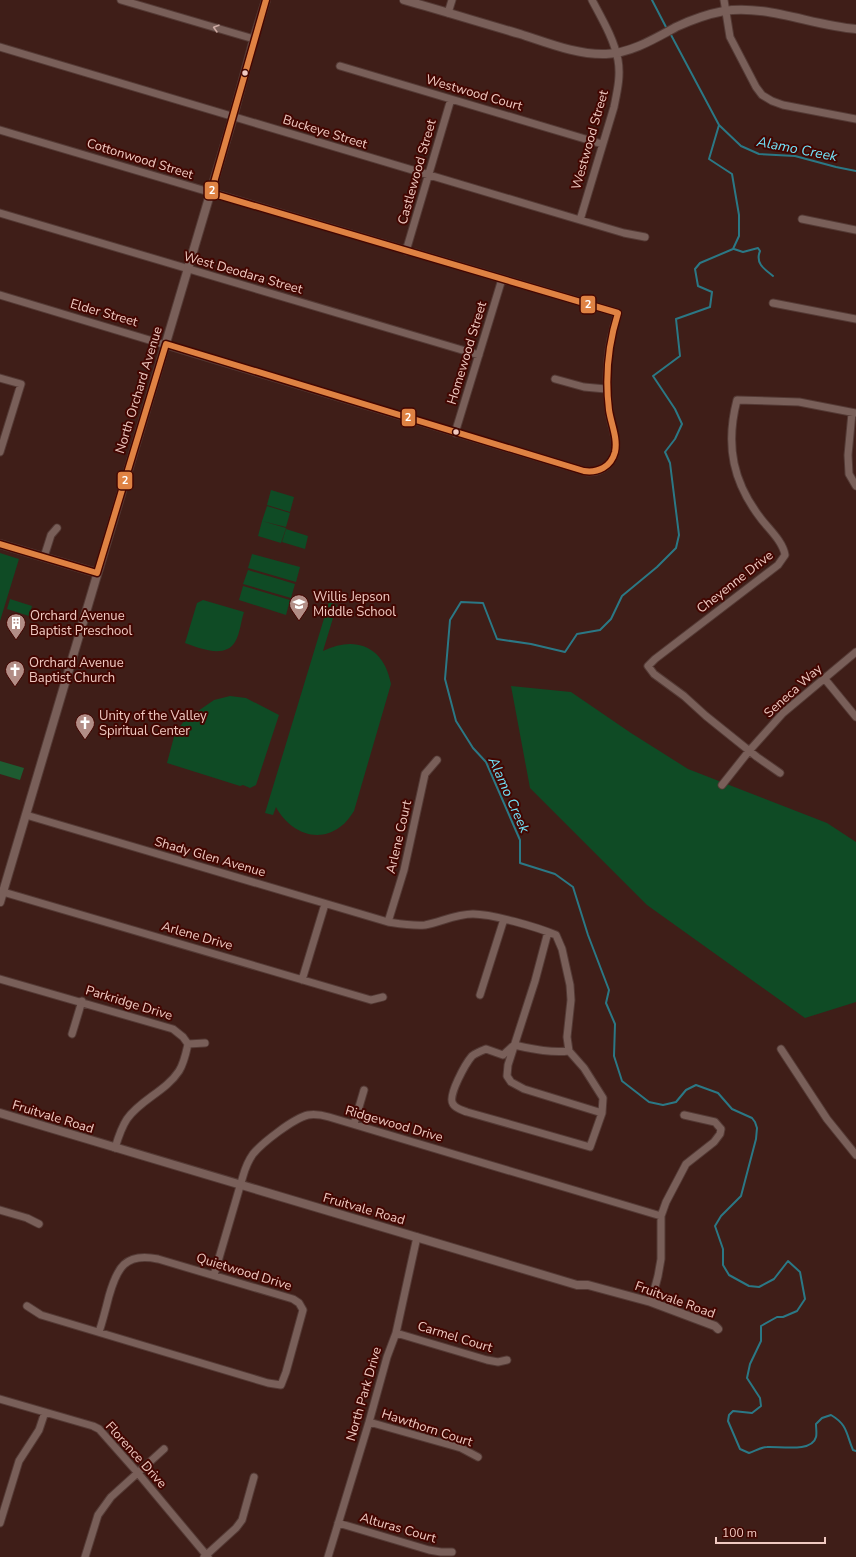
<svg xmlns="http://www.w3.org/2000/svg" width="856" height="1557" font-family="'Nunito Sans',sans-serif">
<style>
.green{fill:#0f4b25}
.forest{fill:#1e5b31}
.lines{fill:none;stroke-linecap:round;stroke-linejoin:round}
.stream{stroke:#2b7885;stroke-width:2}
.minor-casing{stroke:#543a35;stroke-width:9}
.tertiary-casing{stroke:#543a35;stroke-width:10}
.minor{stroke:#795f59;stroke-width:7}
.tertiary{stroke:#795f59;stroke-width:8}
.bus-1-casing{stroke:#420601;stroke-width:9}
.bus-1{stroke:#df8243;stroke-width:6}
.oneway{stroke:#cca9a2}
.bus-dot{fill:#f0c9c1;stroke:#420601;stroke-width:1.5}
.labels{text-anchor:middle;dominant-baseline:central;stroke-width:4;stroke-linejoin:round;paint-order:stroke}
.street-label{font-size:13px;fill:#f0c9c1;stroke:#420601}
.poi-label{font-size:13px;fill:#f0c9c1;stroke:#420601;text-anchor:start}
.water-label{font-size:14px;font-style:italic;fill:#71e3f9;stroke:#420601}
.line-badge{stroke:#420601;stroke-width:1.5}
.badge-label{font-size:11px;text-anchor:middle;font-weight:bold;fill:#fff}
</style>
<rect width="100%" height="100%" fill="#3f1e18"/>
<path class="green" d="M271,490L294,497L290,512L267,505Z
M267,506L290,513L286,527L262,521Z
M262,521L286,528L281,543L258,536Z
M286,529L308,536L305,549L282,542Z
M0,553L19,559L0,621Z
M252,554L300,567L296,582L248,568Z
M248,570L295,584L291,598L243,584Z
M243,586L290,600L286,615L239,600Z
M10,599L32,606L29,616L7,609Z
M203,600L244,612C241,621 240,634 235,642C225,659 199,648 185,643L197,603Z
M329,602L337,605L323,651C356,635 384,647 391,684L354,811C350,817 346,823 340,827C316,845 288,830 276,807L273,815L265,813Z
M511,686L571,692L631,733L688,769L827,823L856,842V1002L805,1018L647,905L530,788Z
M230,696L246,698L279,715L256,785L250,788L243,785L240,786L167,763L175,733L185,720L214,700Z"/>
<path class="forest" d="M0,761L24,768L20,780L0,774Z"/>
<g class="lines">
<path class="stream" d="M652,0L667,29
M670,33L719,125L741,146L759,154L795,156L836,167L856,171
M719,125L709,159L732,174L739,215V236L733,249L700,263L695,269L698,286L712,292L710,307L676,319L680,356L653,376L675,409L682,424L675,439L665,452L670,463L679,535L676,548L657,567L622,596L611,619L600,630L577,634L565,652L531,644L497,639L483,603L461,602L450,620L445,679L456,721L473,748L486,762L520,840V863L555,874L573,887L588,935L609,990L606,1003L615,1024L614,1056L622,1081L649,1102L663,1105L676,1102L686,1090L696,1085L718,1093L732,1109L752,1118L755,1122L757,1128L756,1139L741,1196L721,1216L715,1226L723,1249V1265L729,1275L749,1286L759,1287L774,1279L788,1261L800,1272L805,1299L797,1311L783,1317H777L761,1326V1341L750,1364L747,1378L760,1398L761,1406L752,1413L733,1411L729,1415L728,1421L740,1449L749,1453C755,1451 761,1447 767,1447C779,1446 812,1453 816,1437C817,1434 816,1428 816,1424L822,1418L831,1415C848,1425 846,1434 853,1450L856,1451
M734,249L743,252L758,248L760,251C755,263 764,269 773,276"/>
<defs>
<path id="minor" d="M121,0L254,39
M724,0L730,37L756,87L762,95L772,101L783,105L856,119
M448,13L452,0
M0,47L580,220L624,233L645,237
M340,66L602,144
M0,130L618,313C607,347 605,375 609,410C610,424 618,438 615,452C611,467 597,474 584,471L0,295
M0,213L479,355
M802,219L856,230
M580,220L614,107C617,92 621,76 618,60C614,39 602,19 592,0
M406,251L451,99
M773,303L856,319
M0,378L21,384L0,452
M555,379L584,387L606,389
M852,413L848,455L849,474L856,486
M455,433L502,279
M44,557L51,535L57,528
M824,678L856,717
M780,773L757,757L706,716L684,696L654,674L648,666L655,659L778,565L785,555C783,542 770,530 762,520C733,483 725,446 737,400L799,402L856,413
M722,785L749,751L783,713L856,652
M26,815L388,922C401,924 412,926 425,925C441,922 456,914 473,914C492,914 537,927 556,935L562,949L570,985L571,1000L567,1037L569,1051L584,1068L603,1098L602,1113L524,1089L511,1082L507,1076L508,1065L535,981L548,932
M0,891L371,1000L383,997
M388,922L404,870L425,774L437,760
M0,979L173,1029L183,1037L188,1044C186,1053 184,1063 179,1071C166,1091 140,1100 127,1119C121,1128 118,1138 115,1148
M302,980L325,904
M480,995L504,919
M72,1034L82,1001
M188,1044L205,1043
M781,1049L827,1119L856,1155
M569,1051C550,1053 533,1049 514,1045L503,1055L486,1049C481,1051 476,1053 472,1056C466,1063 447,1096 453,1104C456,1109 462,1110 467,1112L590,1147L602,1113
M354,1124L364,1090
M0,1210L27,1218L39,1224
M214,1275L243,1176C245,1169 248,1161 253,1154C262,1143 294,1118 308,1115C315,1114 322,1115 329,1117L661,1216
M651,1302L658,1276L661,1259V1216L666,1202L686,1164L714,1142L720,1134L721,1129L715,1122L684,1115
M27,1306L41,1315L268,1383L281,1385L286,1372L303,1310L299,1303L293,1299L158,1259C125,1252 117,1268 109,1296C106,1308 103,1320 99,1332
M396,1333L487,1360L498,1362L507,1360
M0,1399L93,1426L99,1429L137,1472L208,1557
M369,1422L461,1448L478,1457
M0,1523L19,1461L39,1430L45,1412
M338,1523L429,1550L441,1552H452
M85,1557L98,1515L111,1497L164,1449
M204,1557L236,1528L242,1520L254,1477
M328,1557L369,1422L387,1357L396,1333L417,1237"/>
<path id="tertiary" d="M404,0C443,11 482,23 520,34C548,43 577,55 606,54C631,53 654,39 676,27C691,20 708,14 724,11C765,4 814,26 856,29
M0,544L97,573
M0,902L233,117L254,39L266,0
M0,1113L577,1285H588L651,1302L715,1326L718,1329"/>
</defs>
<use href="#minor" class="minor-casing"/>
<use href="#tertiary" class="tertiary-casing"/>
<use href="#minor" class="minor"/>
<use href="#tertiary" class="tertiary"/>
<defs>
<path id="bus-1" d="M0,544L97,573L166,344L584,471C598,473 611,467 615,452C618,438 611,424 609,410C605,377 608,345 618,313L211,193L266,0"/>
</defs>
<use href="#bus-1" class="bus-1-casing"/>
<use href="#bus-1" class="bus-1"/>
</g>
<defs><path id="oneway-chevron" d="M-2-3.5L2.5 0L-2 3.5" fill="none" stroke-width="1.6" stroke-linecap="round" stroke-linejoin="round"/></defs>
<use class="oneway" href="#oneway-chevron" transform="translate(216 28) rotate(-164)"/>
<defs>
<symbol id="school-pin" viewBox="-11 -11 22 30"><path d="M0 17L-7.5 6A9.5 9.5 0 1 1 7.5 6Z" fill="#b28d86" stroke="#420601"/><path d="M0-5L7-2L0 1L-7-2ZM-4 1L0 2.5L4 1V4Q0 6-4 4Z" fill="#fff"/></symbol>
<symbol id="building-pin" viewBox="-11 -11 22 30"><path d="M0 17L-7.5 6A9.5 9.5 0 1 1 7.5 6Z" fill="#b28d86" stroke="#420601"/><path d="M-4-6H4V6H1V3H-1V6H-4ZM-2.5-4.3h1.7v1.8h-1.7ZM.8-4.3h1.7v1.8H.8ZM-2.5-1h1.7V.8h-1.7ZM.8-1h1.7V.8H.8Z" fill="#fff"/></symbol>
<symbol id="church-pin" viewBox="-11 -11 22 30"><path d="M0 17L-7.5 6A9.5 9.5 0 1 1 7.5 6Z" fill="#b28d86" stroke="#420601"/><path d="M-1.2-6h2.4v3.5h3.3v2.4h-3.3V6h-2.4V-.1h-3.3v-2.4h3.3Z" fill="#fff"/></symbol>
</defs>
<g fill-rule="evenodd">
<use href="#school-pin" x="288" y="593" width="22" height="30"/>
<use href="#building-pin" x="5" y="612" width="22" height="30"/>
<use href="#church-pin" x="4" y="659" width="22" height="30"/>
<use href="#church-pin" x="74" y="712" width="22" height="30"/>
</g>
<g class="bus-dot">
<circle cx="245" cy="73" r="3.5"/>
<circle cx="456" cy="432" r="3.5"/>
</g>
<g class="labels">
<g class="street-label">
<text transform="translate(474 93) rotate(16)">Westwood Court</text>
<text transform="translate(325 132) rotate(17)">Buckeye Street</text>
<text transform="translate(590 140) rotate(-74)">Westwood Street</text>
<text transform="translate(140 159) rotate(17)">Cottonwood Street</text>
<text transform="translate(417 172) rotate(-74)">Castlewood Street</text>
<text transform="translate(243 273) rotate(16)">West Deodara Street</text>
<text transform="translate(104 313) rotate(16)">Elder Street</text>
<text transform="translate(467 353) rotate(-73)">Homewood Street</text>
<text transform="translate(139 390) rotate(-73)">North Orchard Avenue</text>
<text transform="translate(735 582) rotate(-38)">Cheyenne Drive</text>
<text transform="translate(793 691) rotate(-42)">Seneca Way</text>
<text transform="translate(399 837) rotate(-77)">Arlene Court</text>
<text transform="translate(210 857) rotate(16)">Shady Glen Avenue</text>
<text transform="translate(197 936) rotate(16)">Arlene Drive</text>
<text transform="translate(129 1003) rotate(17)">Parkridge Drive</text>
<text transform="translate(53 1117) rotate(17)">Fruitvale Road</text>
<text transform="translate(394 1124) rotate(16)">Ridgewood Drive</text>
<text transform="translate(364 1209) rotate(16)">Fruitvale Road</text>
<text transform="translate(244 1272) rotate(17)">Quietwood Drive</text>
<text transform="translate(675 1300) rotate(20)">Fruitvale Road</text>
<text transform="translate(455 1337) rotate(17)">Carmel Court</text>
<text transform="translate(364 1394) rotate(-74)">North Park Drive</text>
<text transform="translate(427 1428) rotate(18)">Hawthorn Court</text>
<text transform="translate(136 1455) rotate(48)">Florence Drive</text>
<text transform="translate(398 1528) rotate(16)">Alturas Court</text>
</g>
<g class="poi-label">
<text x="313" y="597">Willis Jepson<tspan x="313" dy="15">Middle School</tspan></text>
<text x="30" y="616">Orchard Avenue<tspan x="30" dy="15">Baptist Preschool</tspan></text>
<text x="29" y="663">Orchard Avenue<tspan x="29" dy="15">Baptist Church</tspan></text>
<text x="99" y="716">Unity of the Valley<tspan x="99" dy="15">Spiritual Center</tspan></text>
</g>
<g class="water-label">
<text transform="translate(797 149) rotate(11)">Alamo Creek</text>
<text transform="translate(509 795) rotate(66)">Alamo Creek</text>
</g>
</g>
<g class="line-badge">
<rect x="204" y="181" width="15" height="19" rx="4" fill="#df8243"/>
<rect x="580" y="295" width="16" height="19" rx="4" fill="#df8243"/>
<rect x="401" y="408" width="15" height="19" rx="4" fill="#df8243"/>
<rect x="117" y="471" width="16" height="19" rx="4" fill="#df8243"/>
</g>
<g class="badge-label">
<text x="212" y="194">2</text>
<text x="588" y="308">2</text>
<text x="408" y="421">2</text>
<text x="125" y="484">2</text>
</g>
<path d="M716 1537v6h109v-6" fill="none" stroke="#f0c9c1" stroke-width="2"/>
<text x="722" y="1537" font-size="12" fill="#f0c9c1" stroke="#420601" stroke-width="3" paint-order="stroke">100 m</text>
</svg>
